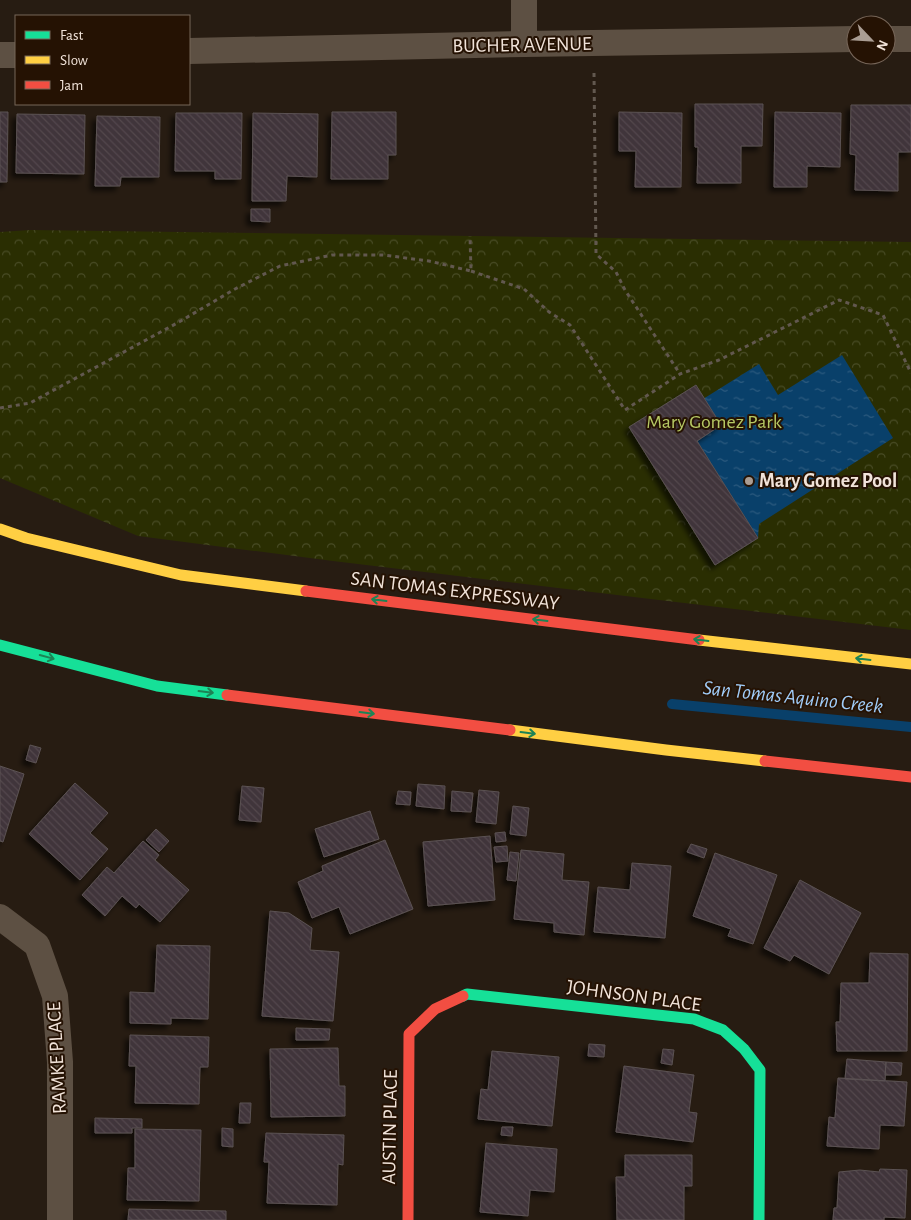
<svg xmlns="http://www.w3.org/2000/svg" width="911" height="1220" font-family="'Alegreya Sans',sans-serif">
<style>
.park{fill:url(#park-crowns)}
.water{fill:url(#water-ripples)}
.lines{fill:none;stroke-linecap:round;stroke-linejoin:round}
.stream{stroke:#09406a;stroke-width:10}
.building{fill:url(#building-back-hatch);stroke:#5b5253;filter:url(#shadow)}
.path{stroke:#62584f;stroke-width:3;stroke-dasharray:4 4;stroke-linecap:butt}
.street{stroke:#5d5043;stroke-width:26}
.fast{stroke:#16e098;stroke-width:11}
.slow{stroke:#ffcf43;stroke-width:11}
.jam{stroke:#f24e42;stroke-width:11}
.oneway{stroke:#1d8355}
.poi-dot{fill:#aa9d93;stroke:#251203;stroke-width:2}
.labels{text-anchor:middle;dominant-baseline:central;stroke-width:4;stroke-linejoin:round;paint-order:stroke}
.street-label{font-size:20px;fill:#f1e3d9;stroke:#251203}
.park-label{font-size:20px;fill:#b6c964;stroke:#251203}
.poi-label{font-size:20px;font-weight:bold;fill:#f1e3d9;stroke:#251203;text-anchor:start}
.water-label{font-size:21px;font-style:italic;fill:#a0ccf8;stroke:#251203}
</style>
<defs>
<pattern id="park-crowns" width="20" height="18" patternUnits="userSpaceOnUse" patternTransform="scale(1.25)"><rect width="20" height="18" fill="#2a2e02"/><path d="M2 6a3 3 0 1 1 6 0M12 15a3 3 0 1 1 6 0" fill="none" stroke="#494c26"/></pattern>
<pattern id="water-ripples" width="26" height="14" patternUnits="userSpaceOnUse" patternTransform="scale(1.25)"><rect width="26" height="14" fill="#09406a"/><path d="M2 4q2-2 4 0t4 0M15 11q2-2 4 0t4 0" fill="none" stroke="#2d5b7f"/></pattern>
<pattern id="building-back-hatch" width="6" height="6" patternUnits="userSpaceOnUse" patternTransform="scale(1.25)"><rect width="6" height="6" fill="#40343a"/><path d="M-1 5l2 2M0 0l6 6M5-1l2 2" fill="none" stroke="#53484d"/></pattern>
<filter id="shadow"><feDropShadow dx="-4.5" dy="4.5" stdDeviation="2.5" flood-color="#0009"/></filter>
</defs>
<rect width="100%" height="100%" fill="#271c12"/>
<path class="park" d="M30,230L911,242V630L333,561L138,536L0,478V232Z"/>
<path class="water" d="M842,355L893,438L759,524L758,538L722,560L644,436L759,364L778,395Z"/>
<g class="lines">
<path class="stream" d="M672,704L911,727"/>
</g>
<path class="building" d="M695,104H763L762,146H741V183H697L698,147H695Z
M851,105H911V152H898V191L855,190L856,155L850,154Z
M0,112H8L7,182H0Z
M332,112H396V155H388V179H331Z
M619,112L682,113L681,187H635L636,151H619Z
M775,112L841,113L840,167L807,166V187H774Z
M176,113H242L241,179H215V171H175Z
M253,113L318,114L317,177L287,176L286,201H252Z
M17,114L85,115L84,174L16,173Z
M97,116L160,117L159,177H121L120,186H95Z
M251,209H270V222L251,221Z
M696,385L721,425L697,441L758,538L715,565L629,427Z
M30,745L41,748L36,763L26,760Z
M0,766L24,774L3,842L0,841Z
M75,783L108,813L90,833L108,849L80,880L29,834Z
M418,784L445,786L444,809L416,806Z
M242,786L264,788L261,822L239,820Z
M479,790L499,792L496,824L476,822Z
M398,791L411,792L410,805L396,804Z
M452,791L473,793L471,812L451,811Z
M513,806L529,808L526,836L510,834Z
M370,811L379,839L324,857L315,829Z
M156,829L169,841L159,852L146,840Z
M505,832L506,841L496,842L495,833Z
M490,836L495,900L428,906L423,842Z
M385,840L413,909L350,934L339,907L312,918L298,882L323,871L322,866Z
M143,841L159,855L155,860L189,890L160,922L139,904L136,908L122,896L105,916L82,895L107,867L114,873Z
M691,844L707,849L704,858L687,852Z
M507,846L508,861L496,862L494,847Z
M521,850L564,854L562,880L589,882L584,935L554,932V923L514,919Z
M510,852L519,853L516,881L507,880Z
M715,853L777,875L753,944L728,936L731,929L693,916Z
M632,863L671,866L665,938L594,932L598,887L630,890Z
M800,880L861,913L829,974L794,955L790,961L764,948Z
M270,911L289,913L312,928L310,950L339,952L333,1021L262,1016Z
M157,945L210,946L208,1019L171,1018V1024L130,1023V992L155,993Z
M870,953L908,954L907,1051H837L836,1022H840L841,983H869Z
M296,1028L330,1029L329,1040H296Z
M130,1035L209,1037L208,1067H200L199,1104L135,1103L136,1066H129Z
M589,1044L605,1045L604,1057L588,1056Z
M338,1048L339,1086H345V1116L271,1117L270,1049Z
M663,1049L674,1050L672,1065L661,1063Z
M492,1051L559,1057L552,1126L478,1119L481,1089L488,1090Z
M847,1059L886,1062L885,1081L845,1079Z
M886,1062L902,1063L901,1075H885Z
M624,1066L694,1075L689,1112L697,1113L693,1142L616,1132Z
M838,1078L907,1082L904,1126L880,1125L879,1149L827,1146L829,1117L835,1118Z
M240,1103H251L250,1123H239Z
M95,1118L142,1119V1128H132V1133H95Z
M502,1127H513L512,1136L501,1135Z
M222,1128L233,1129V1147L222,1146Z
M135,1129L201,1130L199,1201L127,1200L128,1168H135Z
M266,1133L344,1135L343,1165L338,1164L337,1205L267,1203L269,1162H264Z
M486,1143L557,1149L554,1192L530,1190L528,1216L480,1212Z
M625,1155H692V1186H684V1220H617L616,1177H625Z
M880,1169L907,1170L905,1218L884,1217V1220H833L834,1208H837L839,1172L860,1170L879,1172Z
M129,1209L226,1211V1220H128Z"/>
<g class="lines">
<path class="path" d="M594,73L596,254L616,272L625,290L680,374
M471,271L524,289L549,312L570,325L625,410L680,374L719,360L839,300L883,315L911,373
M0,408L30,403L179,322L235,289L280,266L332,255H383L429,261L471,271L470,236"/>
<path class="street" d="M524,0V44
M886,39H911
M189,51L524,44L856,39
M0,55H16
M0,917L37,945L55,996L60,1062V1220"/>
<path class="fast" d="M0,645L157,686L227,695
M463,996L467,994L694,1019L723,1030L744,1049L760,1070L759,1220"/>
<path class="slow" d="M0,529L26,538L181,575L306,591
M699,640L911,664
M510,730L666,750L765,761"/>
<path class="jam" d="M306,591L699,640
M227,695L510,730
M765,761L911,777
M408,1220L409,1034L435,1009L463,996"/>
</g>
<defs><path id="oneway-shaft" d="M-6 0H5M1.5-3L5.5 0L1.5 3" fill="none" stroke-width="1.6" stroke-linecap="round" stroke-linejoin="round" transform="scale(1.25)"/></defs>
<g class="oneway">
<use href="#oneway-shaft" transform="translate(379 600) rotate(-173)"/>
<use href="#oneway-shaft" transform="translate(540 620) rotate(-173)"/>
<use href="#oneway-shaft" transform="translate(701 640) rotate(-173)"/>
<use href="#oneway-shaft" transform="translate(47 657) rotate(15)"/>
<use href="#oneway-shaft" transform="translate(863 659) rotate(-173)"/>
<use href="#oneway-shaft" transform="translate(206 692) rotate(7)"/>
<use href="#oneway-shaft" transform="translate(367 713) rotate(7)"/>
<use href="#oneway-shaft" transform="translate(528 733) rotate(7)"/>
</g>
<circle class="poi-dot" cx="749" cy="481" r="5"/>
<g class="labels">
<g class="street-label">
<text transform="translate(522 45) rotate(-1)">BUCHER AVENUE</text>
<text transform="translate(455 591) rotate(7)">SAN TOMAS EXPRESSWAY</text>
<text transform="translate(634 996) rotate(8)">JOHNSON PLACE</text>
<text transform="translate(57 1058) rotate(-93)">RAMKE PLACE</text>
<text transform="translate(390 1127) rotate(-89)">AUSTIN PLACE</text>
</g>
<g class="park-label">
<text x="714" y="422">Mary Gomez Park</text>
</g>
<g class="poi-label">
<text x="759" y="481">Mary Gomez Pool</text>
</g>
<g class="water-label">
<text transform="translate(793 697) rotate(6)">San Tomas Aquino Creek</text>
</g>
</g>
<rect x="15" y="15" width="175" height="90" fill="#251203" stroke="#776659"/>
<rect x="25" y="31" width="25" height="8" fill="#16e098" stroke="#776659"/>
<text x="60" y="40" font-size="15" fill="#f1e3d9">Fast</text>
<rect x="25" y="56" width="25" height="8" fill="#ffcf43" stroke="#776659"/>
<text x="60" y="65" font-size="15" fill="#f1e3d9">Slow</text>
<rect x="25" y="81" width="25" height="8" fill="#f24e42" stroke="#776659"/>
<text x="60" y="90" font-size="15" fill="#f1e3d9">Jam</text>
<g transform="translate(871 40) rotate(115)"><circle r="24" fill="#251203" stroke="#776659"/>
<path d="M0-4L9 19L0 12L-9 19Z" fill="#aa9d93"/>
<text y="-8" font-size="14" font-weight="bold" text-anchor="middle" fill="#f1e3d9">N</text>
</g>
</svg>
